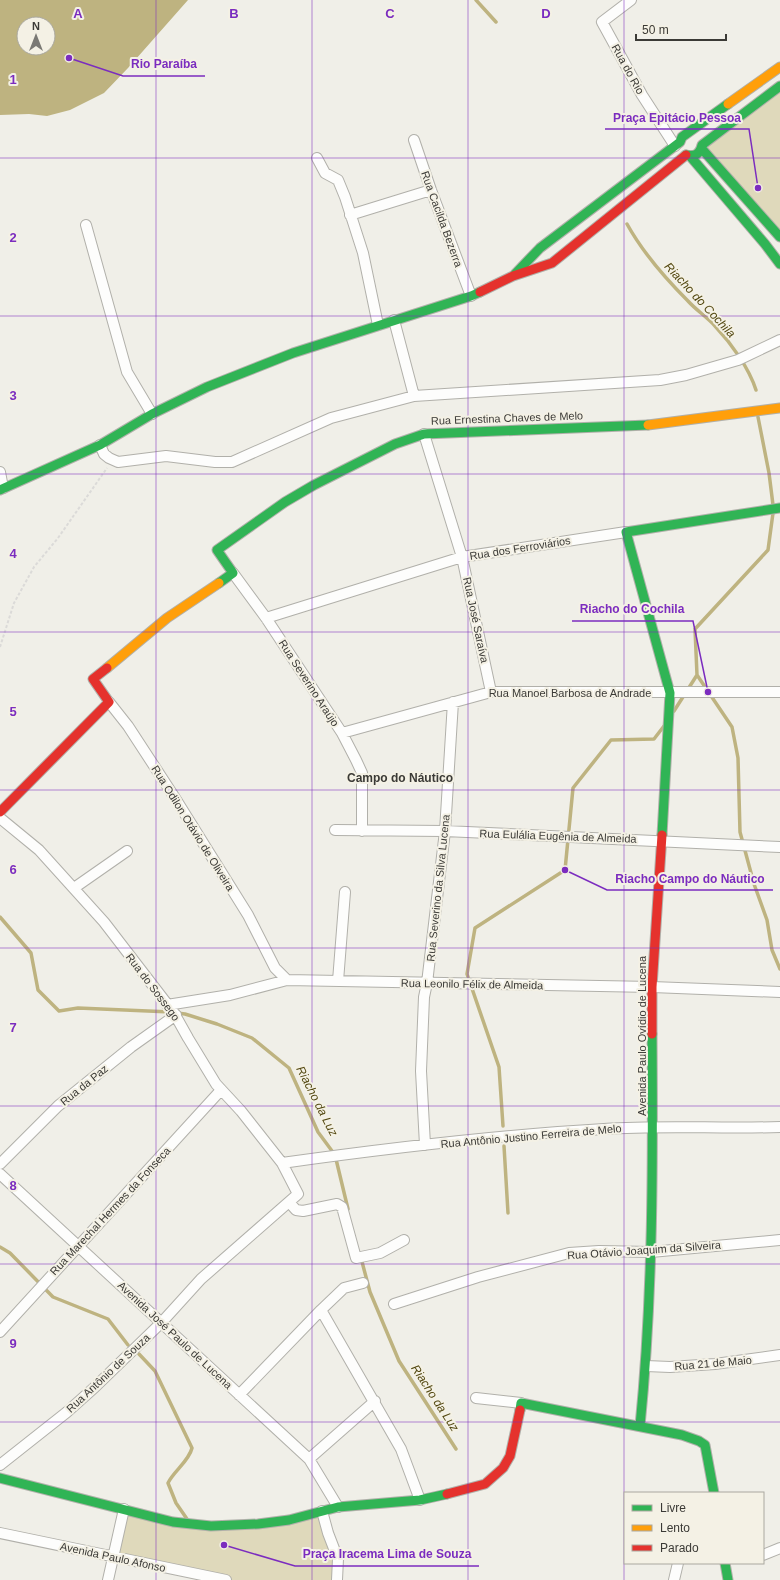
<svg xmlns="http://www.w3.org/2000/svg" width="780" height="1580" font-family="Helvetica,sans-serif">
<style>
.green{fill:#dfd9bb}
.water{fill:#beb380;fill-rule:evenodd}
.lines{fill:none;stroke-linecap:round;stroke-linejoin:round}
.stream{stroke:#beb380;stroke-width:3.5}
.street-casing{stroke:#b1b0aa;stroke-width:12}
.fast-casing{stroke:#b1b0aa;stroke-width:11}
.slow-casing{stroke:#b1b0aa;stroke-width:11}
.jam-casing{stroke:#b1b0aa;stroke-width:11}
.path{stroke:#dbdad8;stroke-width:2;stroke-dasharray:3 2;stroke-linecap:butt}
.street{stroke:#fdfdfc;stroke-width:10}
.fast{stroke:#30b455;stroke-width:9}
.slow{stroke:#ff9f0a;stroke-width:9}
.jam{stroke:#e5322d;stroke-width:9}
.grid{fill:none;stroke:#7b2cbf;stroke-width:1;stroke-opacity:0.55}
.labels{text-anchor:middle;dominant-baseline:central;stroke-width:4;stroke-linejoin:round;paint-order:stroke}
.street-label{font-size:11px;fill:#3b3a36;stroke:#f4f1e5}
.water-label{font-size:12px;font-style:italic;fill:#524710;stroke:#f4f1e5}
.neighbourhood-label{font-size:12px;font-weight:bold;fill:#3b3a36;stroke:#f4f1e5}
.grid-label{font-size:13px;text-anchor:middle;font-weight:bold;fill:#7b2cbf;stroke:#f4f1e5;stroke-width:4;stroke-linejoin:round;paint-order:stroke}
.leader{fill:none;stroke:#7b2cbf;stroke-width:1.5}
.callout-dot{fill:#7b2cbf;stroke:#f4f1e5;stroke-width:1.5}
.callout-label{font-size:12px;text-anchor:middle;font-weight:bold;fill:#7b2cbf;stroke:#f4f1e5;stroke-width:4;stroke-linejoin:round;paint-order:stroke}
</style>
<rect width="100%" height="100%" fill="#f0efe8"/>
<path class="green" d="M780,86V230L702,145Z
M124,1509L211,1526L322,1511L328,1533L337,1580H226L112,1557Z"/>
<path class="water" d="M0,0H188L128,68L104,93L70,110L47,116L29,114L0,115ZM24,24H48V48H24Z"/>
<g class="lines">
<path class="stream" d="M476,0L496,22
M627,224C643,253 665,278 688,301C696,310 707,317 715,326C731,343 749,368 756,390
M758,417L769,473L773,505
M773,513L768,550L695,629L697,675L732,727L738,758L740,832L754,884L767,920L772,950L780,969
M674,711L697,675
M0,917L31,953L38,990L59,1011L78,1008L171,1012
M177,1013L185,1014L217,1024L252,1038L289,1068L318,1132L335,1155L348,1209
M503,1126L499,1067L467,974L475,928L565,870L573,788L611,740L654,739L664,726
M504,1146L508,1213
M0,1247L10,1253L53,1297L108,1319L128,1345
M361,1258L370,1292L399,1361L456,1449
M139,1354L155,1371L192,1448C189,1461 174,1471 168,1483L176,1503L187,1519"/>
<defs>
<path id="street" d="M631,0L602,22L642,95L675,146
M414,140L431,190L471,296
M317,158L325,173L338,180L345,197L363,253L378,325
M350,215L431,190
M86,225L127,372L152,414
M394,320L414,396
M424,434L462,557L491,692
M100,445L104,454L109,458L118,462L166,456L215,462H232L331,418L414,396L660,380L686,375L738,360L780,340
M0,472L3,488
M233,573L266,618L342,733L356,760L362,773V831
M266,618L462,557L626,532
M109,702L128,726L175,798L248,915L275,968L287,980
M342,733L491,692H780
M0,818L39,850L104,922L174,1013L188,1038L216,1084L241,1111L282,1163L298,1194L201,1279L162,1322L95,1387L67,1412L0,1465
M335,830L445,831L780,847
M74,888L127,851
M338,981L345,892
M167,1005L230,995L287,980L652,987L780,992
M425,1145L421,1071L424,997L427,983L445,831L453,702
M282,1163C389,1148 497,1135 604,1129C663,1125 721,1129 780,1127
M0,1164L58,1106L131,1047L176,1015
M0,1174L309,1459L338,1507
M289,1202L296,1210L303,1211L337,1204L342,1207L356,1258L380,1253L404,1240
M394,1304L478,1277L569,1253L599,1251L651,1252L780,1240
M321,1310L401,1449L420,1500
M0,1332L221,1090
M646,1366L670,1367L715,1364L780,1355
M239,1395L321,1310L344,1288L363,1283
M476,1398L521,1403
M309,1459L375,1401
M322,1511L328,1533L338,1559L337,1580
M0,1533L226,1580
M763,1555L780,1548
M108,1580L124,1509
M674,1580L678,1563"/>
<path id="fast" d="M702,149L780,237
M686,155C695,157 700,154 702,145L780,86
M690,156L765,244L780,264
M515,274L540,248L680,142L682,137L728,104
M0,490L100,445L152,414L207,387L293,353L471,296L480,292
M219,583L233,573L217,550L285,502L314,485L395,444L424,434L648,425
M662,835L670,693L626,532L780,508
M520,1410L521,1403L682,1435L699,1441L705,1445L714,1493
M640,1426C653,1296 653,1165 652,1034
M0,1478L173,1522L211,1526L258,1524L289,1520L338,1507L420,1500L447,1494
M725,1563L728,1580"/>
<path id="slow" d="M728,104L780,67
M648,425L780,408
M107,668L167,618L219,583"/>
<path id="jam" d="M480,292L513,276L552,263L686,155
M0,812L109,702L93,679L107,668
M652,1034V987L662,835
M447,1494L485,1484L503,1468L510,1456L520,1410"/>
</defs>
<use href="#street" class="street-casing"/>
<use href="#fast" class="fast-casing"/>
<use href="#slow" class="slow-casing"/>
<use href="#jam" class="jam-casing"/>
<path class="path" d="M0,647L14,603L34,567L58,538L107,468"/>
<use href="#street" class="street"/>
<use href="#fast" class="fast"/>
<use href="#slow" class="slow"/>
<use href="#jam" class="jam"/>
</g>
<path class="grid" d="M156,0V1580M312,0V1580M468,0V1580M624,0V1580M0,158H780M0,316H780M0,474H780M0,632H780M0,790H780M0,948H780M0,1106H780M0,1264H780M0,1422H780"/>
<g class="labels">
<g class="street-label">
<text transform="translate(628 69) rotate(61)">Rua do Rio</text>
<text transform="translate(442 219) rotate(70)">Rua Cacilda Bezerra</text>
<text transform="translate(507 418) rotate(-2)">Rua Ernestina Chaves de Melo</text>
<text transform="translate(520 548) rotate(-9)">Rua dos Ferroviários</text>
<text transform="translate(476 620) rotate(78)">Rua José Saraíva</text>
<text transform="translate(309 683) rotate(57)">Rua Severino Araújo</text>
<text x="570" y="693">Rua Manoel Barbosa de Andrade</text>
<text transform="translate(193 828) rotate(58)">Rua Odilon Otávio de Oliveira</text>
<text transform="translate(558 836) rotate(2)">Rua Eulália Eugênia de Almeida</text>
<text transform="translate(438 888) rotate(-84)">Rua Severino da Silva Lucena</text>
<text transform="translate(472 984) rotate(1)">Rua Leonilo Félix de Almeida</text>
<text transform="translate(153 987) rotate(53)">Rua do Sossego</text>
<text transform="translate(642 1036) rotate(-90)">Avenida Paulo Ovídio de Lucena</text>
<text transform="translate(84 1085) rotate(-39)">Rua da Paz</text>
<text transform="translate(531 1136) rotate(-5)">Rua Antônio Justino Ferreira de Melo</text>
<text transform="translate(110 1211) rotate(-47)">Rua Marechal Hermes da Fonseca</text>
<text transform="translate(644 1250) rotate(-4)">Rua Otávio Joaquim da Silveira</text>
<text transform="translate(175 1335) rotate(43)">Avenida José Paulo de Lucena</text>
<text transform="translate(713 1363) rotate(-5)">Rua 21 de Maio</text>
<text transform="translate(108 1373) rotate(-43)">Rua Antônio de Souza</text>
<text transform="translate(113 1557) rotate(12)">Avenida Paulo Afonso</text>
</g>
<g class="water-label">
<text transform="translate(700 300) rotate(47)">Riacho do Cochila</text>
<text transform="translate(317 1101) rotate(63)">Riacho da Luz</text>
<text transform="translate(435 1398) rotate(57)">Riacho da Luz</text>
</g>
<g class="neighbourhood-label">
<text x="400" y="778">Campo do Náutico</text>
</g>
</g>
<g class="grid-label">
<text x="78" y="18">A</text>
<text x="234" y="18">B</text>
<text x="390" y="18">C</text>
<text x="546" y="18">D</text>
<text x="13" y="84">1</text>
<text x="13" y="242">2</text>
<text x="13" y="400">3</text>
<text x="13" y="558">4</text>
<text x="13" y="716">5</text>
<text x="13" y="874">6</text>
<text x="13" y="1032">7</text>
<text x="13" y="1190">8</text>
<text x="13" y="1348">9</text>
</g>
<path class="leader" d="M69 58L123 76H205M758 188L749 129H605M708 692L693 621H572M565 870L607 890H773M224 1545L295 1566H479"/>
<g class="callout-dot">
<circle cx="69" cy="58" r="4"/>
<circle cx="758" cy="188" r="4"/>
<circle cx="708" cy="692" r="4"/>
<circle cx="565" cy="870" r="4"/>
<circle cx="224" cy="1545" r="4"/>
</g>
<g class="callout-label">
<text x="164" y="68">Rio Paraíba</text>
<text x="677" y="122">Praça Epitácio Pessoa</text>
<text x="632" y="613">Riacho do Cochila</text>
<text x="690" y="883">Riacho Campo do Náutico</text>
<text x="387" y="1558">Praça Iracema Lima de Souza</text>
</g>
<rect x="624" y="1492" width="140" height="72" fill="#f4f1e5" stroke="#aaa89f"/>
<rect x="632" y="1505" width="20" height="6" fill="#30b455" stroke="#aaa89f"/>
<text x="660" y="1512" font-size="12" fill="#3b3a36">Livre</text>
<rect x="632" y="1525" width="20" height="6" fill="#ff9f0a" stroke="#aaa89f"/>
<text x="660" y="1532" font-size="12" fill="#3b3a36">Lento</text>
<rect x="632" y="1545" width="20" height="6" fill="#e5322d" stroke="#aaa89f"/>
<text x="660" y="1552" font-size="12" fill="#3b3a36">Parado</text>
<g transform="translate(36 36)"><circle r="19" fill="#f4f1e5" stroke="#aaa89f"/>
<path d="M0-3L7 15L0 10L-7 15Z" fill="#7a7974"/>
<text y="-6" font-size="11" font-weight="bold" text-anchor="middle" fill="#3b3a36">N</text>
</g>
<path d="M636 34v6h90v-6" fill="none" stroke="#3b3a36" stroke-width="2"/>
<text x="642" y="34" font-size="12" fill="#3b3a36" stroke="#f4f1e5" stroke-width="3" paint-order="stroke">50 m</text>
</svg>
